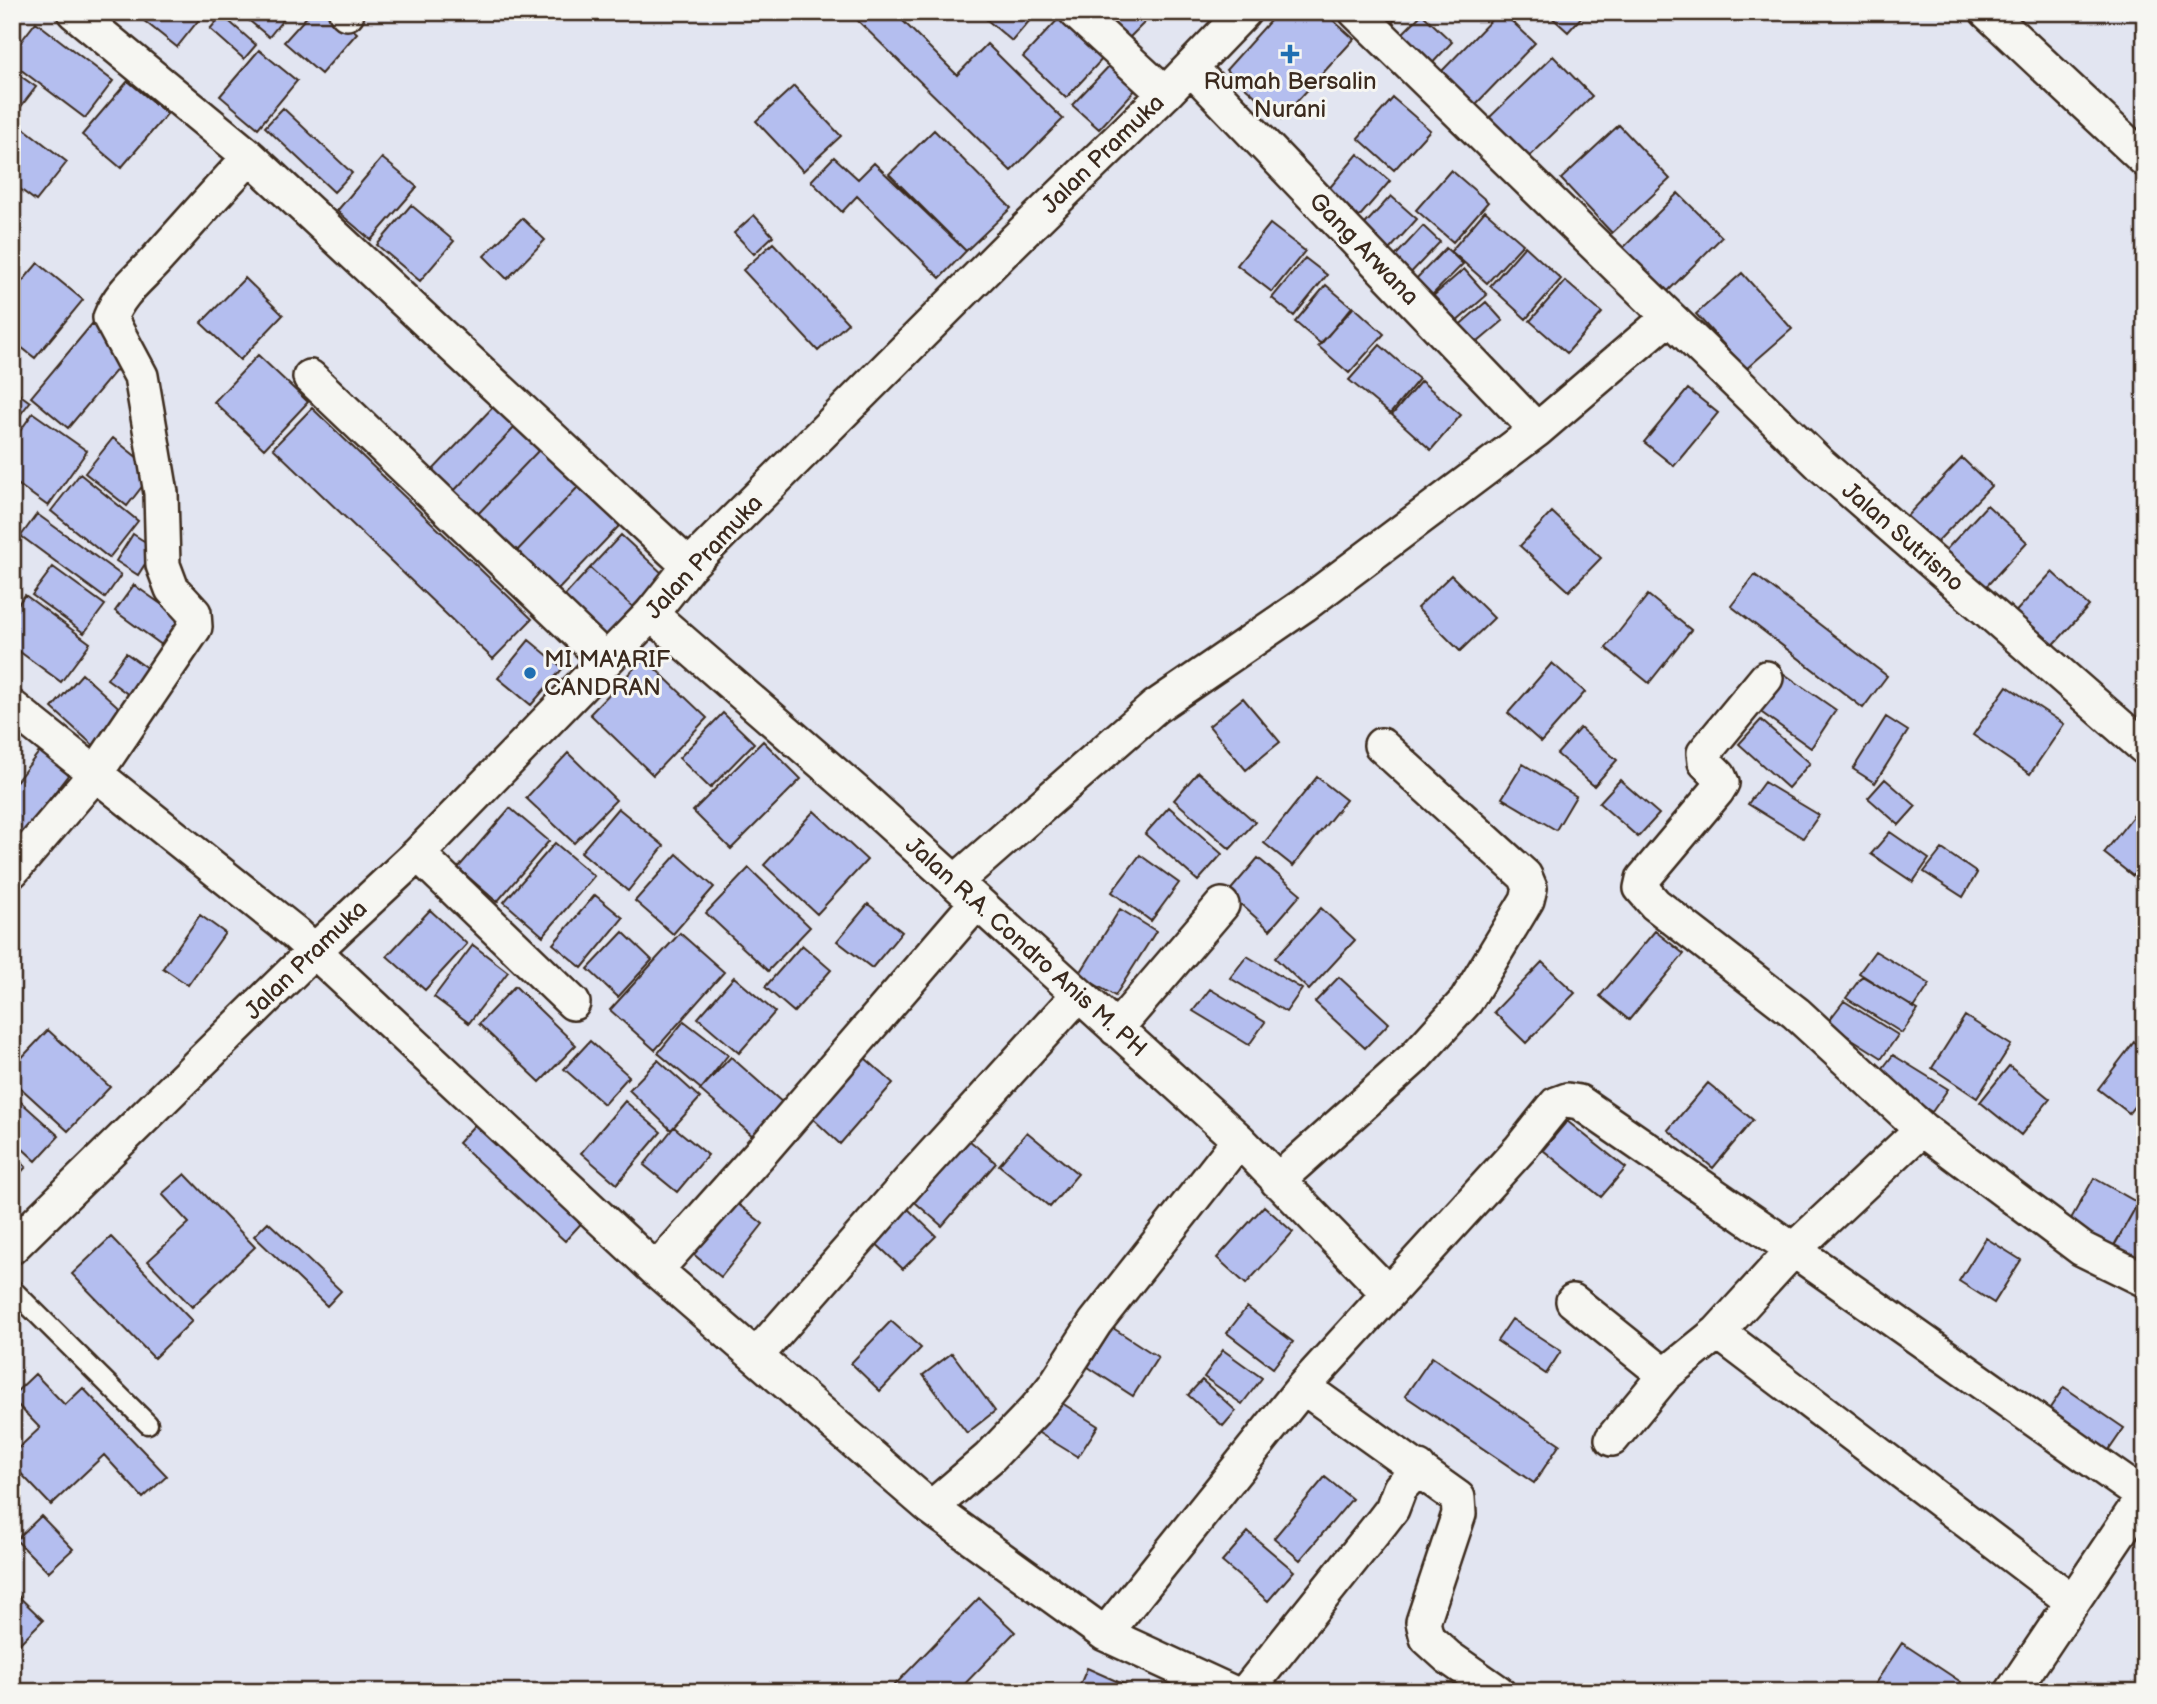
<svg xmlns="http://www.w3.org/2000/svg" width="2157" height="1704" font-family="'Balsamiq Sans',sans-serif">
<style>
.building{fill:#b4beef;stroke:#3b2a1e;stroke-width:2}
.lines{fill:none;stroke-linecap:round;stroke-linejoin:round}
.service-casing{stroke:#3b2a1e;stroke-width:23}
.minor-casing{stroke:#3b2a1e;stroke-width:38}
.service{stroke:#f6f6f2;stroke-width:18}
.minor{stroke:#f6f6f2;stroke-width:33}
.poi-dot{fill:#1f6fb2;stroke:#f6f6f2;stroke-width:2.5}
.labels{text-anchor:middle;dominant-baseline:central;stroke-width:6;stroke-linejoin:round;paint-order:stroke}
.poi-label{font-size:24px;fill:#3b2a1e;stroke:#f6f6f2}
.street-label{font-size:24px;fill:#3b2a1e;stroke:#f6f6f2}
</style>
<rect width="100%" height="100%" fill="#e2e5f1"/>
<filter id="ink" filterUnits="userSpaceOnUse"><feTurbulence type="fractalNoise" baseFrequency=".0143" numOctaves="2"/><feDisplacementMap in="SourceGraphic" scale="14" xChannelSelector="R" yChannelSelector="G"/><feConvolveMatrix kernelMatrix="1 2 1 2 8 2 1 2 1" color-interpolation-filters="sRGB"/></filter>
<g filter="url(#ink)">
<path class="building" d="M133,12H205L177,47Z
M239,12H289L269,37Z
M311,12H333L357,33L321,74L284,42Z
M849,12H904L899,17L957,75L987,44L1063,119L1011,171Z
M981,12H1037L1012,41L980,14Z
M1100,12H1152L1153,14L1128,39Z
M1278,12H1324L1354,39L1281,119L1226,70Z
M1368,12H1403L1385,29Z
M1499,12H1502L1535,43L1475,105L1440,73Z
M1546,12H1586L1568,32Z
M1422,14L1452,42L1428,68L1397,39Z
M222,15L256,45L244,59L210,29Z
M1062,15L1105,56L1066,98L1023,57Z
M36,22L113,81L85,118L12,63V53Z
M259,50L297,81L258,128L220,96Z
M1553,56L1592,96L1528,158L1489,118Z
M1112,63L1138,87L1099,129L1072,105Z
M12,70L36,87L16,113L12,110Z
M128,81L167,114L121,168L82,135Z
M794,86L841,136L803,171L756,121Z
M1393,98L1430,130L1394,170L1358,138Z
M283,108L352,173L334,192L265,127Z
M12,119L67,162L36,201L12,183Z
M1619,125L1670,179L1612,233L1561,179Z
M934,130L1011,208L966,251L889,174Z
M1358,154L1390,181L1353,224L1322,197Z
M834,157L858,179L874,163L966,251L940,278L857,196L842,212L811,181Z
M382,158L417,187L371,240L337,211Z
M1451,170L1488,202L1453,242L1416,210Z
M1678,193L1722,237L1664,295L1620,251Z
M1391,196L1417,219L1381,259L1355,235Z
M411,205L454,241L420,281L377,245Z
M1485,211L1523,244L1487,283L1451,251Z
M754,215L773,236L754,254L734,233Z
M522,218L545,240L507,279L484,256Z
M1270,224L1305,251L1272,292L1237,265Z
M1423,226L1440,242L1404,280L1387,265Z
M773,243L848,323L818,351L743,270Z
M1525,246L1561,279L1526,319L1490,286Z
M1446,248L1463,264L1428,299L1411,284Z
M1305,258L1327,275L1294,316L1272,298Z
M38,263L83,300L35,358L12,340V293Z
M1464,269L1487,295L1455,323L1432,297Z
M1742,273L1792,329L1746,369L1696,314Z
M245,278L283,315L240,360L201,323Z
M1565,281L1602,313L1567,353L1530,321Z
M1326,285L1352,307L1321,344L1295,322Z
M1486,302L1503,321L1472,347L1456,328Z
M1354,307L1384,334L1349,373L1318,346Z
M92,324L129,355L68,428L31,397Z
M1380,345L1419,379L1390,414L1349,380Z
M258,355L308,402L264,449L214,402Z
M1421,381L1461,415L1431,450L1392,415Z
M12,389L30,402L12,425Z
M1688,389L1718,413L1674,466L1644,442Z
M495,405L516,426L451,494L429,474Z
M312,408L532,619L493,659L273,448Z
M33,413L87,451L48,506L12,480V442Z
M516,426L540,449L475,517L451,494Z
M113,438L154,471L127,506L85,473Z
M540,449L579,486L514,554L475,517Z
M1962,458L1991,486L1934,545L1905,518Z
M80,474L138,521L109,558L51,511Z
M579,486L620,525L555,593L514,554Z
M1987,505L2027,542L1983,590L1943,553Z
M1552,512L1601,558L1569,591L1520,546Z
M37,514L121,575L105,598L21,536Z
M133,534L155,548L138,575L116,561Z
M621,535L663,574L633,607L590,568Z
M53,567L105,605L84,633L32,595Z
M590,568L633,607L604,638L562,599Z
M2052,572L2089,606L2047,652L2010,618Z
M1451,575L1494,618L1460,651L1417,608Z
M1755,575L1887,676L1863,708L1731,606Z
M134,585L185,621L166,648L115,611Z
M25,595L90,643L61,682L12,646V612Z
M1648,595L1691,630L1649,683L1606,648Z
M529,640L563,668L531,705L498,678Z
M126,653L155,674L136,700L107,679Z
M644,658L707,718L653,775L590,714Z
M1552,663L1585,692L1541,742L1508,713Z
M1780,671L1836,710L1811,748L1755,708Z
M82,674L124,712L94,746L52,708Z
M2007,686L2064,724L2030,774L1973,735Z
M1243,698L1280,742L1246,770L1209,726Z
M723,713L754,743L710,788L679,758Z
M1886,717L1908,731L1875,783L1853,769Z
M1761,720L1810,763L1788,788L1739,744Z
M1580,728L1617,760L1594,786L1557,754Z
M763,741L801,779L731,849L693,811Z
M43,747L72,770L16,842L12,839V787Z
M568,753L616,800L574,843L526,798Z
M1523,764L1576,796L1556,830L1502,798Z
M1198,772L1255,822L1230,849L1174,800Z
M1317,777L1346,800L1293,866L1264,843Z
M1885,779L1916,806L1899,825L1868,798Z
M1620,780L1659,814L1638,837L1599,803Z
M1764,782L1819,815L1803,838L1748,804Z
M2145,801V861L2133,876L2104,853Z
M1169,807L1222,854L1198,881L1145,834Z
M510,808L549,841L497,902L458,868Z
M618,808L664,846L628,891L581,852Z
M814,811L867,860L817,914L764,865Z
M1890,832L1929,859L1913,882L1871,854Z
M555,843L594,876L543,936L504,902Z
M1942,849L1977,873L1963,897L1924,872Z
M677,854L714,887L673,934L635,901Z
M1140,855L1179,883L1151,921L1112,892Z
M1258,858L1301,894L1270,930L1228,893Z
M749,868L810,927L768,971L706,913Z
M595,895L623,918L582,968L553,944Z
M868,904L902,932L872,968L837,941Z
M1321,908L1355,940L1309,990L1275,958Z
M1120,909L1156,931L1115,996L1079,975Z
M430,910L467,944L425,990L387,956Z
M200,915L225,933L188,985L163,968Z
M1655,931L1684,954L1629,1020L1600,996Z
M623,932L652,960L618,997L588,969Z
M680,933L724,972L655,1050L610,1010Z
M473,945L508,972L469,1023L434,997Z
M802,945L831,970L794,1012L765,987Z
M1875,951L1930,984L1914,1008L1859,973Z
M1247,956L1302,989L1286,1012L1230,978Z
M1542,962L1575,993L1526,1043L1494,1012Z
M1862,976L1918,1010L1902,1033L1846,998Z
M734,977L775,1012L739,1053L698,1018Z
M1339,977L1389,1023L1365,1048L1315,1002Z
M515,986L576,1045L540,1082L479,1024Z
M1210,989L1265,1022L1249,1045L1193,1011Z
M1844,1001L1898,1035L1882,1058L1827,1023Z
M1965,1016L2011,1045L1977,1098L1932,1068Z
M684,1021L728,1055L701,1089L658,1053Z
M48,1030L110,1087L68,1131L12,1080V1068Z
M590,1041L629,1076L604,1104L564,1069Z
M2134,1042L2145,1050V1092L2129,1113L2098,1089Z
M1893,1055L1948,1089L1932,1112L1876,1077Z
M731,1057L792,1111L762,1144L700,1090Z
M865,1058L893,1083L840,1144L812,1118Z
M658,1060L700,1098L671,1130L629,1090Z
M2009,1066L2050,1099L2021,1135L1980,1102Z
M1708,1083L1753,1120L1713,1168L1668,1130Z
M12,1094L59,1136L36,1161L12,1139Z
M625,1101L661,1132L617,1184L581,1153Z
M480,1119L587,1217L565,1241L458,1143Z
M1567,1121L1626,1168L1601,1197L1543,1150Z
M674,1127L708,1155L677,1192L644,1165Z
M1027,1132L1078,1174L1050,1207L999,1165Z
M963,1135L996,1163L942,1226L909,1197Z
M12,1154L26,1167L12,1182Z
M185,1174L255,1247L192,1307L148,1261L189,1223L162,1194Z
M2094,1178L2138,1203L2108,1256L2064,1231Z
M728,1196L763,1224L721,1277L686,1248Z
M902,1203L936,1236L903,1269L870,1238Z
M2138,1203L2145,1207V1266L2113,1248Z
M1264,1206L1293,1232L1246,1284L1217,1258Z
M268,1222L341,1291L327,1306L254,1236Z
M111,1237L192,1321L154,1358L72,1274Z
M1986,1238L2021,1260L1994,1303L1959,1281Z
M1247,1307L1293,1342L1273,1368L1227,1333Z
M1512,1319L1561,1351L1546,1374L1497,1341Z
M891,1321L921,1348L880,1391L851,1363Z
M1113,1328L1158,1357L1133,1396L1088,1367Z
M1223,1350L1262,1378L1242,1404L1204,1377Z
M952,1353L995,1411L967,1433L923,1375Z
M1432,1357L1560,1444L1534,1483L1405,1396Z
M35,1374L65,1405L83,1388L167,1476L143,1498L104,1455L51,1505L12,1464V1454L40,1428L12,1399V1396Z
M1202,1380L1236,1411L1223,1426L1188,1395Z
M2064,1387L2124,1428L2102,1460L2042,1420Z
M1054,1398L1098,1426L1078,1457L1034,1430Z
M1325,1477L1352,1499L1300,1560L1274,1538Z
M41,1516L73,1549L48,1572L16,1540Z
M1248,1532L1294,1571L1268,1601L1222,1562Z
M12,1590L43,1620L12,1651Z
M979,1598L1015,1632L957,1692H888Z
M1902,1643L1961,1682L1954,1692H1883L1874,1685Z
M1087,1668L1141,1692H1077Z"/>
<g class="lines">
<defs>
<path id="service" d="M12,1289L148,1424"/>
<path id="minor" d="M74,12L250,157L689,566
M346,12L347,13
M1076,12L1165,94
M1356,12L1820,464L2145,748
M1987,12L2145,160
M1191,68L1537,430
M310,377L606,660
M651,614L856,792L1239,1140L1388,1293
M1766,678L1704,753L1705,762L1719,776L1722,783L1717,791L1643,879L1641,888L1655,904L1796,1013L1922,1129L2082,1249L2145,1280
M12,707L295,933L656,1270L931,1508L1105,1634L1231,1692
M418,854L573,1003
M12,871L96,773L195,627L194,613L172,589L163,565L161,493L141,376L110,318C120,292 139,279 157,259C188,225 218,190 250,157
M955,882L1155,707L1304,605L1537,430L1669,317
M1116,1029L1222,905
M1277,1181L1415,1057L1466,1001L1527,900L1530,888L1525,876L1381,745
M12,1247L314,951L418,854L651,614L689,566L1015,240L1165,94L1244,12
M656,1270L764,1149L977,902
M1573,1301L1665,1375
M1718,1332L2072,1601
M756,1356L913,1177L1078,995
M1303,1387L1458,1498L1459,1514L1423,1622L1427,1638L1448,1657L1498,1692
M1612,1439L1665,1375L1718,1332L1793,1250L1922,1129
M931,1508L989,1458L1035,1410L1055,1385L1095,1323L1239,1140
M1105,1634L1303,1387L1520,1149L1556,1104L1567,1100L1579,1102L1798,1253L2143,1496
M1246,1692L1382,1522L1392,1509L1400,1488L1419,1468
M2012,1692L2145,1494"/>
</defs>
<use href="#service" class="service-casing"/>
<use href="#minor" class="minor-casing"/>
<use href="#service" class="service"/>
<use href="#minor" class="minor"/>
</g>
</g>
<g class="poi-dot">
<path d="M1286.5 43.5h7v7h7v7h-7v7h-7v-7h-7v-7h7z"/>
<circle cx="530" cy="673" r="7"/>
</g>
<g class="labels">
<g class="poi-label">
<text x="1290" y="81">Rumah Bersalin<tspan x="1290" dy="28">Nurani</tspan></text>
<text x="544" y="659" text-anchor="start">MI MA'ARIF<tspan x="544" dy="28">CANDRAN</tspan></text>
</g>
<g class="street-label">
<text transform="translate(1103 154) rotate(-44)">Jalan Pramuka</text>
<text transform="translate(1364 249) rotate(46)">Gang Arwana</text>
<text transform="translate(1903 537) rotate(41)">Jalan Sutrisno</text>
<text transform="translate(704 557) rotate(-47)">Jalan Pramuka</text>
<text transform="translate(1026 947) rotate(42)">Jalan R.A. Condro Anis M. PH</text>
<text transform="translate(306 960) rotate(-44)">Jalan Pramuka</text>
</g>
</g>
<rect width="2157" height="1704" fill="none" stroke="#f6f6f2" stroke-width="42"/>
<rect x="21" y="21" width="2115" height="1662" fill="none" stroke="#3b2a1e" stroke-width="2.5" filter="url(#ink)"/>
</svg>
